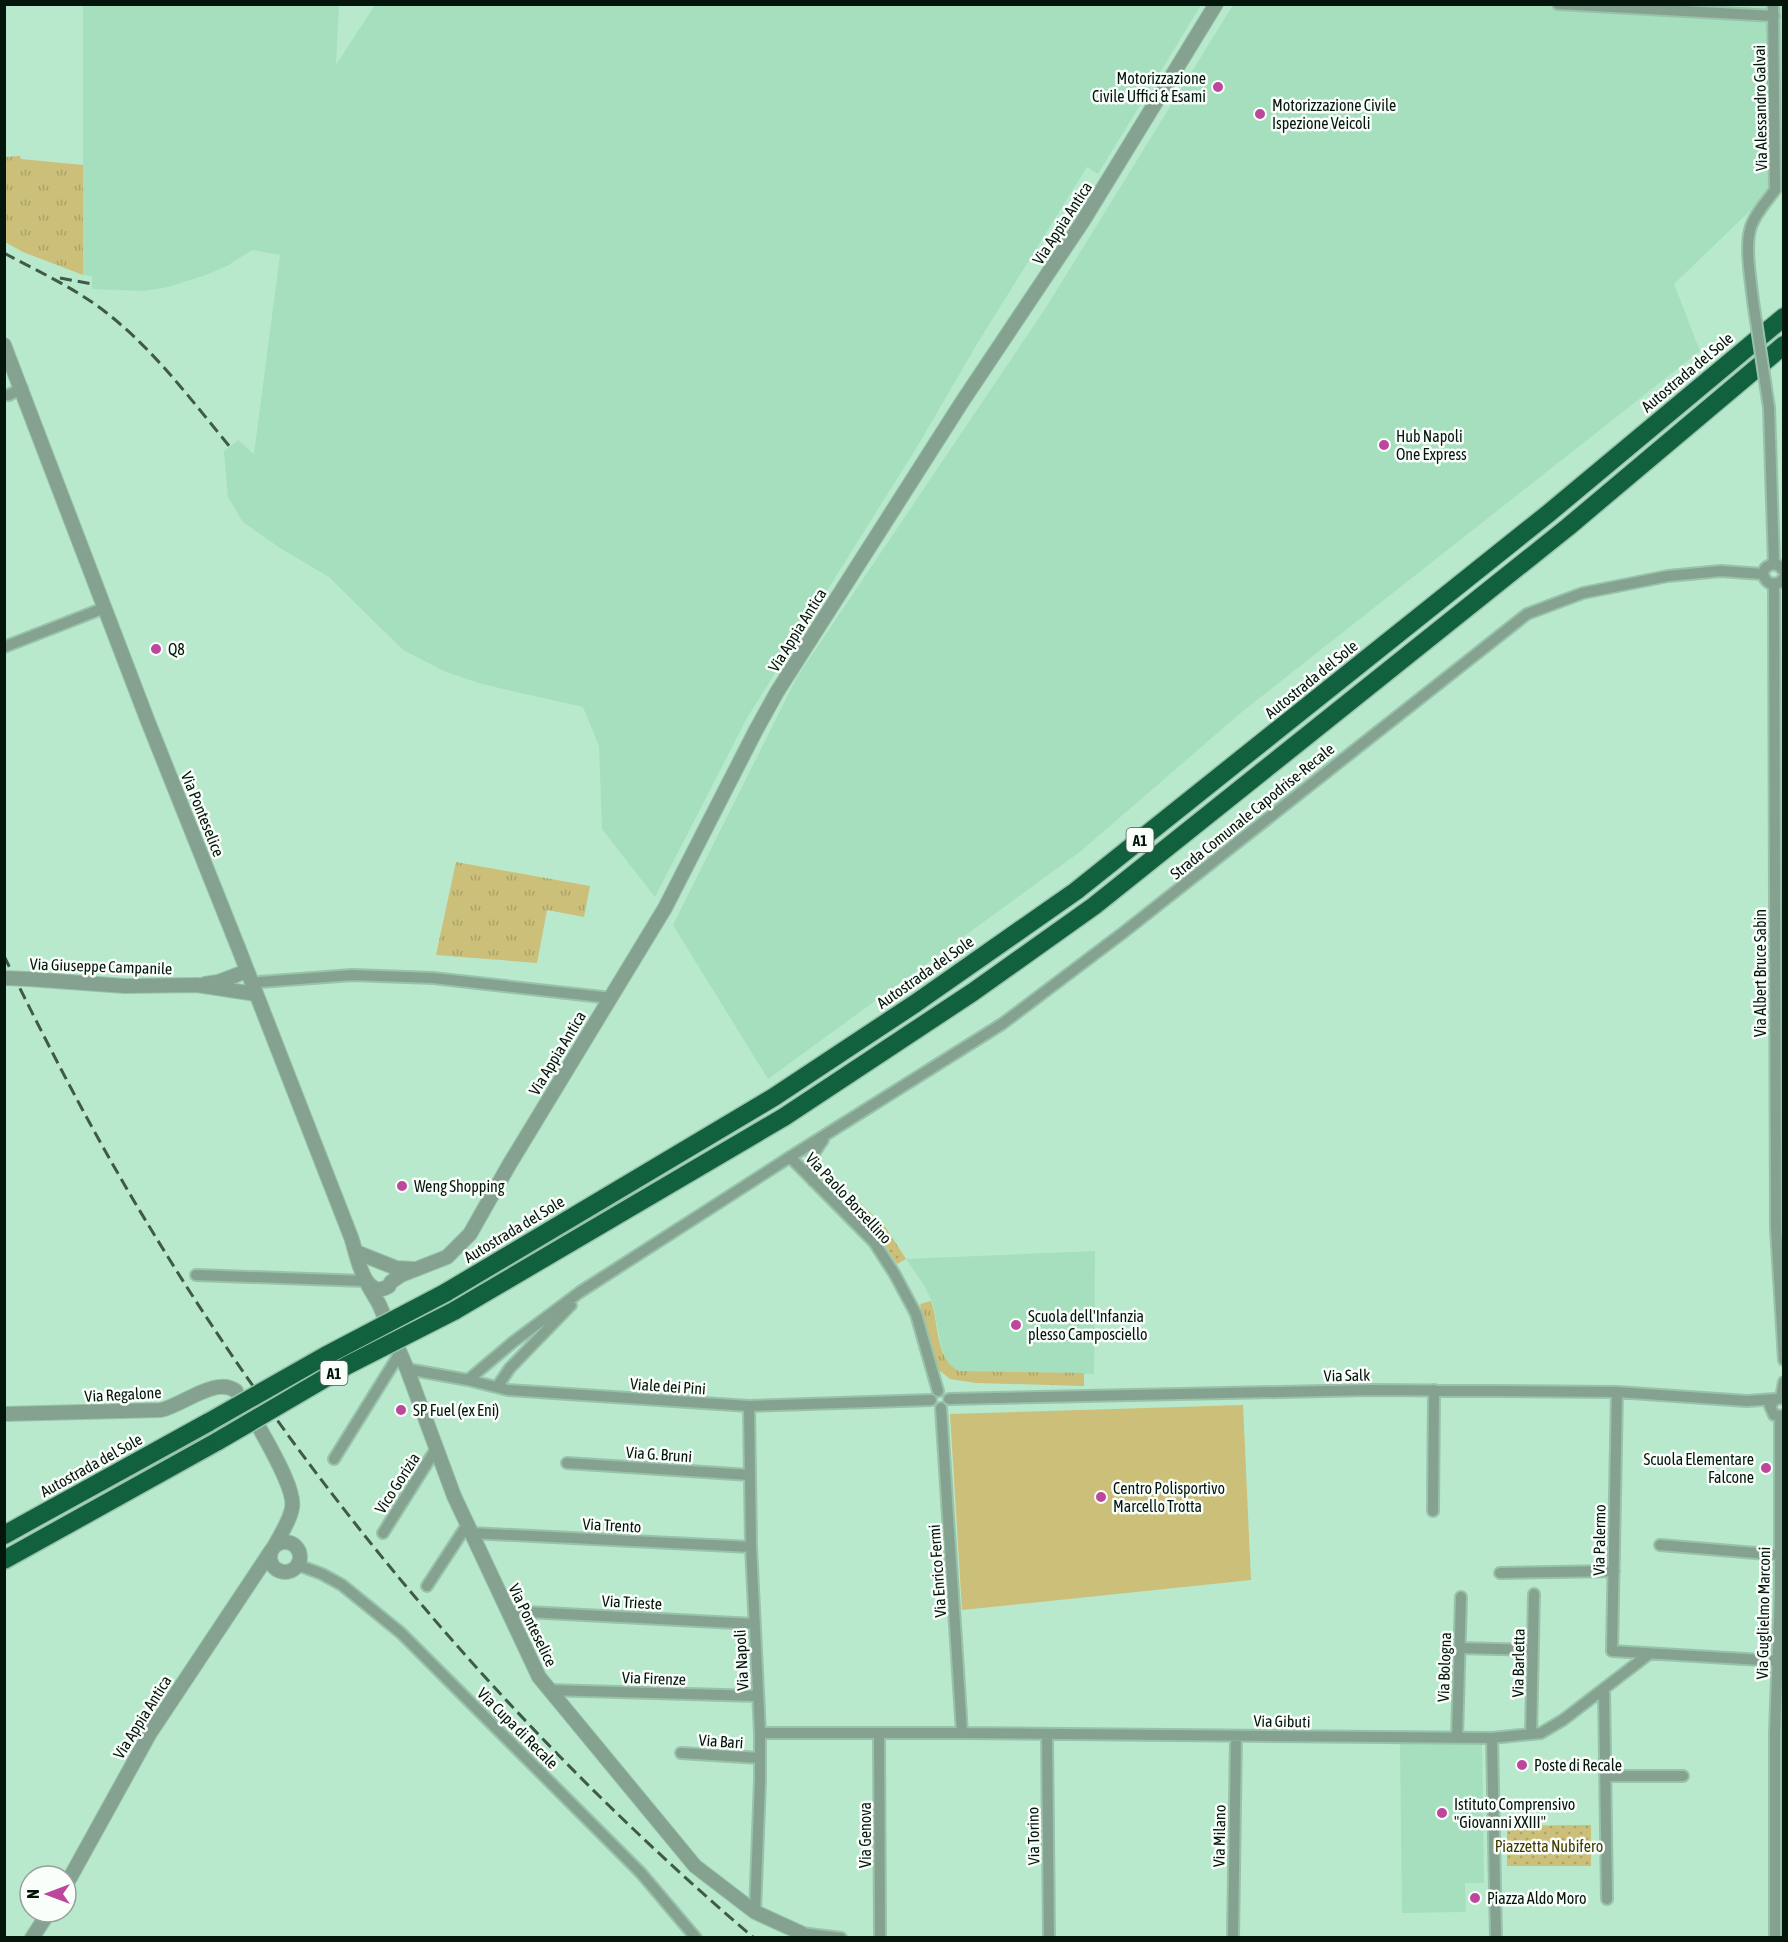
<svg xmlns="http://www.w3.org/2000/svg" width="1788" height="1942" font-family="'Asap Condensed',sans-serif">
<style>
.built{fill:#a5dfbe}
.grass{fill:url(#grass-tufts)}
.park{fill:url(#park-dots)}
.pitch{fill:#cbbf79}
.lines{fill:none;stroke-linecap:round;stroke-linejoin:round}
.minor-casing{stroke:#98c3aa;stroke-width:14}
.tertiary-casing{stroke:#98c3aa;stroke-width:16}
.motorway-casing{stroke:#98c3aa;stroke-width:21}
.minor{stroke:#85a291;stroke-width:10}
.tertiary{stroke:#85a291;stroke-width:14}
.motorway{stroke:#11603e;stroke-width:18}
.rail{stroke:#3f5a4b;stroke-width:3;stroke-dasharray:12 6;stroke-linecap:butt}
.minor-bridge-casing{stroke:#98c3aa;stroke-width:14;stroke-linecap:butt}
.tertiary-bridge-casing{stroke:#98c3aa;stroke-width:16;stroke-linecap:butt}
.motorway-bridge-casing{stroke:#98c3aa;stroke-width:21;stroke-linecap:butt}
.minor-bridge{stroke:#85a291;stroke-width:10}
.tertiary-bridge{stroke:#85a291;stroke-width:14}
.motorway-bridge{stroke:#11603e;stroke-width:18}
.poi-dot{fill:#bd479d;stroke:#f9fefb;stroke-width:2}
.labels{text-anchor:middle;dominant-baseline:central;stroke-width:5;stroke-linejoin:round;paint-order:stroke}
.shield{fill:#f9fefb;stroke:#4e5b54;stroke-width:1.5}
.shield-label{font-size:15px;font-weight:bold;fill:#04150c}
.poi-label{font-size:16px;fill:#04150c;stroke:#f9fefb;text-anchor:start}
.street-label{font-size:16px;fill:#04150c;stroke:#f9fefb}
.park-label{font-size:16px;fill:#433a00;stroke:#f9fefb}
</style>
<defs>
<pattern id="grass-tufts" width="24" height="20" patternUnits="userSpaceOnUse" patternTransform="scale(1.5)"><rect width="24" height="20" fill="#cbbf79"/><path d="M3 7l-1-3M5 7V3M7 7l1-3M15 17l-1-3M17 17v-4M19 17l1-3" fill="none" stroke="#ada367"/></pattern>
<pattern id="park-dots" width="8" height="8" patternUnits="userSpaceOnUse" patternTransform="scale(1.5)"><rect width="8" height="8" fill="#cbbf79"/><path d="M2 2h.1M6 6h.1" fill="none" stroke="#ada367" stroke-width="1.8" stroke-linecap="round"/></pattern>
</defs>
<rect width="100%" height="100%" fill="#b8e9cd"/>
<path class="built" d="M83,5H339L336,65L375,5H1201L1098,174L1087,167L977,344L917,447L747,718L655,897L602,829L599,746L583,707L482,684L446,672L403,650L329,577L280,548L243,522L228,497L224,451L238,440L254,454L280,255L252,250L227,266L206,275L168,287L144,291L92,289V276L83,275Z
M1233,5H1783L1781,190L1757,204L1674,284L1700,351L1243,711L1081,851L768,1079L673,925L797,677L1045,309Z
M1095,1251L1094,1374L960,1371L953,1368L946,1360L941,1345L933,1304L924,1285L906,1259Z
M1457,1742H1482L1484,1883H1465L1466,1912L1402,1913L1400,1744Z"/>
<path class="grass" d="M20,156L21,159L83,165V275L23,252L5,242V157Z
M456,862L590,886L584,917L547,910L537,963L436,955Z
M931,1301C939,1322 935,1362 960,1371L1084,1373V1386L976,1383L950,1379L940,1371L934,1362L920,1304Z"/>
<path class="park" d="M825,1168L886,1228L906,1259L897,1264L877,1234L818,1177Z
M1591,1825V1866H1507V1826Z"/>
<path class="pitch" d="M1243,1405L1251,1580L962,1610L950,1414Z"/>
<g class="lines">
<defs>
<path id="minor" d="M1558,4L1774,16
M1753,301C1751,281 1745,249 1750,230C1753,216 1767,201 1775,190L1773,4
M4,395H9L22,388
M1769,408L1774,564
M1784,571L1778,565C1763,562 1758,577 1771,584L1779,583L1784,578
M1774,585L1776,1229L1784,1360
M4,647L104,608
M260,982L352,975L433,978L611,998
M790,1157L1002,1024L1124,932L1527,614L1583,593L1668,576L1721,571L1763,574
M813,1181C809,1161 811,1156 823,1140
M196,1275L365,1281
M407,1369L468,1380L508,1390L749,1406L931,1400
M468,1380L513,1342L580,1292L790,1157L874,1242L894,1273L916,1314L938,1391
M497,1387L510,1368L571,1305
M1617,1392L1612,1651L1778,1661
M1781,1398L1784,1382
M1784,1398L1775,1399L1770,1406L1774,1415L1784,1416
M949,1399L1370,1390L1617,1392L1747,1401L1775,1399
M749,1406L751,1547L760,1733V1780L755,1912
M941,1408L962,1733
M334,1459L400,1353
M567,1463L750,1475
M1433,1511L1434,1390
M383,1533L436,1449
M471,1533L751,1547
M1660,1545L1780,1555
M298,1565L322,1574L342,1585L401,1633L641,1873L696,1938
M1500,1573L1614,1571
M427,1586L467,1525
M507,1611L754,1624
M1459,1648L1533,1650
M1604,1689L1607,1899
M549,1690L758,1696
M760,1733H962L1492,1738L1541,1733L1563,1720L1649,1654
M879,1733L880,1938
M1047,1734L1049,1938
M1531,1734L1534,1594
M1457,1738L1461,1597
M1492,1738L1496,1938
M681,1753L760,1758
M1605,1776H1683
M801,1933L841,1938
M1233,1938L1236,1736
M1775,1938V1732L1780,1595V1417"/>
<path id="tertiary" d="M4,345L147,719L238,947L351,1237C357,1253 363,1302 389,1286
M28,979L125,986L197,985L256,994
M205,984L218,982L247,971
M356,1252L396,1268L413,1269
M391,1282L401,1275L447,1257L470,1234L509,1165L665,908L756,730L777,692L962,402L1083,221L1216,4
M368,1285L379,1304L407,1369L454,1496L539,1677L695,1866L755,1912L801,1933L806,1938
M4,1414L161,1410C183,1405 216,1376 236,1391
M260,1429C269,1446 296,1490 292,1508C290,1521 280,1535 274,1547
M270 1557a15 15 0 1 1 30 0a15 15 0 1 1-30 0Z
M66,1885L150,1733L271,1551
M32,1938L49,1912"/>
<path id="motorway" d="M445,1293L774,1097L916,1003L1076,891L1549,513L1784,317
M454,1311L784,1117L973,992L1094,906L1568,527L1784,345
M4,1535L209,1422
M4,1560L218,1441"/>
</defs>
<use href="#minor" class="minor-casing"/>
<use href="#tertiary" class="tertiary-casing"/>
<use href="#motorway" class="motorway-casing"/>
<use href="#minor" class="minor"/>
<use href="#tertiary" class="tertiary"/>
<use href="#motorway" class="motorway"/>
<path class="rail" d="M4,253C39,272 77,289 108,314C155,351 192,401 230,447
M60,278L92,284
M4,956C49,1048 96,1139 149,1226C310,1493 517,1736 754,1938"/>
<defs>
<path id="minor-bridge" d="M1753,301L1769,408"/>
<path id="tertiary-bridge" d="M4,978L28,979"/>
<path id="motorway-bridge" d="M209,1422L325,1356L445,1293
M218,1441L346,1366L454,1311"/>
</defs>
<use href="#minor-bridge" class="minor-bridge-casing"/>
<use href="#tertiary-bridge" class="tertiary-bridge-casing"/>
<use href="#motorway-bridge" class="motorway-bridge-casing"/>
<use href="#minor-bridge" class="minor-bridge"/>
<use href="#tertiary-bridge" class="tertiary-bridge"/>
<use href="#motorway-bridge" class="motorway-bridge"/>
</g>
<g class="poi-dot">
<circle cx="1218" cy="87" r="6"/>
<circle cx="1260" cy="114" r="6"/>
<circle cx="1384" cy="445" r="6"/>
<circle cx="156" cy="649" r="6"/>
<circle cx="402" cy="1186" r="6"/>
<circle cx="1016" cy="1325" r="6"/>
<circle cx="401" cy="1410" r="6"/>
<circle cx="1766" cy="1468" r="6"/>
<circle cx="1101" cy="1497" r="6"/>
<circle cx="1522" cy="1765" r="6"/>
<circle cx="1442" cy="1813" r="6"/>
<circle cx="1475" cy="1898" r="6"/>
</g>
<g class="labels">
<g class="shield">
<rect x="1126.5" y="828" width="27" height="24" rx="4.5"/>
<rect x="320.5" y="1361" width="27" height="24" rx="4.5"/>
</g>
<g class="shield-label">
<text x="1140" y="840">A1</text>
<text x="334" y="1373">A1</text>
</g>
<g class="poi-label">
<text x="1206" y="78" text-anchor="end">Motorizzazione<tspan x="1206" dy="18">Civile Uffici &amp; Esami</tspan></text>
<text x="1272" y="105">Motorizzazione Civile<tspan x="1272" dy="18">Ispezione Veicoli</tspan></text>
<text x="1396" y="436">Hub Napoli<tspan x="1396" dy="18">One Express</tspan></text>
<text x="168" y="649">Q8</text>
<text x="414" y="1186">Weng Shopping</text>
<text x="1028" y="1316">Scuola dell'Infanzia<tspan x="1028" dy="18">plesso Camposciello</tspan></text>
<text x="413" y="1410">SP Fuel (ex Eni)</text>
<text x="1754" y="1459" text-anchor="end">Scuola Elementare<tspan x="1754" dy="18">Falcone</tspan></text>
<text x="1113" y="1488">Centro Polisportivo<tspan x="1113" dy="18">Marcello Trotta</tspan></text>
<text x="1534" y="1765">Poste di Recale</text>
<text x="1454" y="1804">Istituto Comprensivo<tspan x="1454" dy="18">"Giovanni XXIII"</tspan></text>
<text x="1487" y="1898">Piazza Aldo Moro</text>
</g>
<g class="street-label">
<text transform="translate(1760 108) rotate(-91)">Via Alessandro Galvai</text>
<text transform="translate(1062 223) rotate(-57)">Via Appia Antica</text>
<text transform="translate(1687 372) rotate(-40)">Autostrada del Sole</text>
<text transform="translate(797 630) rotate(-58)">Via Appia Antica</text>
<text transform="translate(1311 679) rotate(-39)">Autostrada del Sole</text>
<text transform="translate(1252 811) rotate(-39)">Strada Comunale Capodrise-Recale</text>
<text transform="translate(203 814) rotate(68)">Via Ponteselice</text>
<text transform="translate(101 966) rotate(2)">Via Giuseppe Campanile</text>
<text transform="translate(925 972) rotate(-35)">Autostrada del Sole</text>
<text transform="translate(1760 973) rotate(-90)">Via Albert Bruce Sabin</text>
<text transform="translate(557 1053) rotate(-59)">Via Appia Antica</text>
<text transform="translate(849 1198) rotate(47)">Via Paolo Borsellino</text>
<text transform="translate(514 1229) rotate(-31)">Autostrada del Sole</text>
<text transform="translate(1347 1375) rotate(-1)">Via Salk</text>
<text transform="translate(668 1386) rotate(4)">Viale dei Pini</text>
<text transform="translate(123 1394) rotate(-3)">Via Regalone</text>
<text transform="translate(659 1454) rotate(4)">Via G. Bruni</text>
<text transform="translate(91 1465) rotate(-29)">Autostrada del Sole</text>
<text transform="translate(397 1483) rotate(-57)">Vico Gorizia</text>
<text transform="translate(612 1525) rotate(3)">Via Trento</text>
<text transform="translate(1599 1540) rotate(-89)">Via Palermo</text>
<text transform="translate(937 1571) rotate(-94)">Via Enrico Fermi</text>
<text transform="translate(632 1602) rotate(3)">Via Trieste</text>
<text transform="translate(1763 1613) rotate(-89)">Via Guglielmo Marconi</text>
<text transform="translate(533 1625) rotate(64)">Via Ponteselice</text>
<text transform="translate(741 1660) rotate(-93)">Via Napoli</text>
<text transform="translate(1518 1663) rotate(-89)">Via Barletta</text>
<text transform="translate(1444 1667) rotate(-88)">Via Bologna</text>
<text transform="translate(654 1678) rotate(2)">Via Firenze</text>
<text transform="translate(142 1717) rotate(-58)">Via Appia Antica</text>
<text transform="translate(1282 1721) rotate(1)">Via Gibuti</text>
<text transform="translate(518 1728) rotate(45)">Via Cupa di Recale</text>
<text transform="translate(721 1741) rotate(4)">Via Bari</text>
<text transform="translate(865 1835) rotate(-90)">Via Genova</text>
<text transform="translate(1033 1836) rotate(-91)">Via Torino</text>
<text transform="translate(1219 1836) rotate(-89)">Via Milano</text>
</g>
<g class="park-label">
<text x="1549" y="1846">Piazzetta Nubifero</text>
</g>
</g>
<rect width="1788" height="1942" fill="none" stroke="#04150c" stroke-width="12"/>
<g transform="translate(48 1894) rotate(270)"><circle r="28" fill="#f9fefb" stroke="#97a19b" stroke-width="1.5"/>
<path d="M0-4.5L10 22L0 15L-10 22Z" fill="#bd479d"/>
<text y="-9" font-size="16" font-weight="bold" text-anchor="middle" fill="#04150c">N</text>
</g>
</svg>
